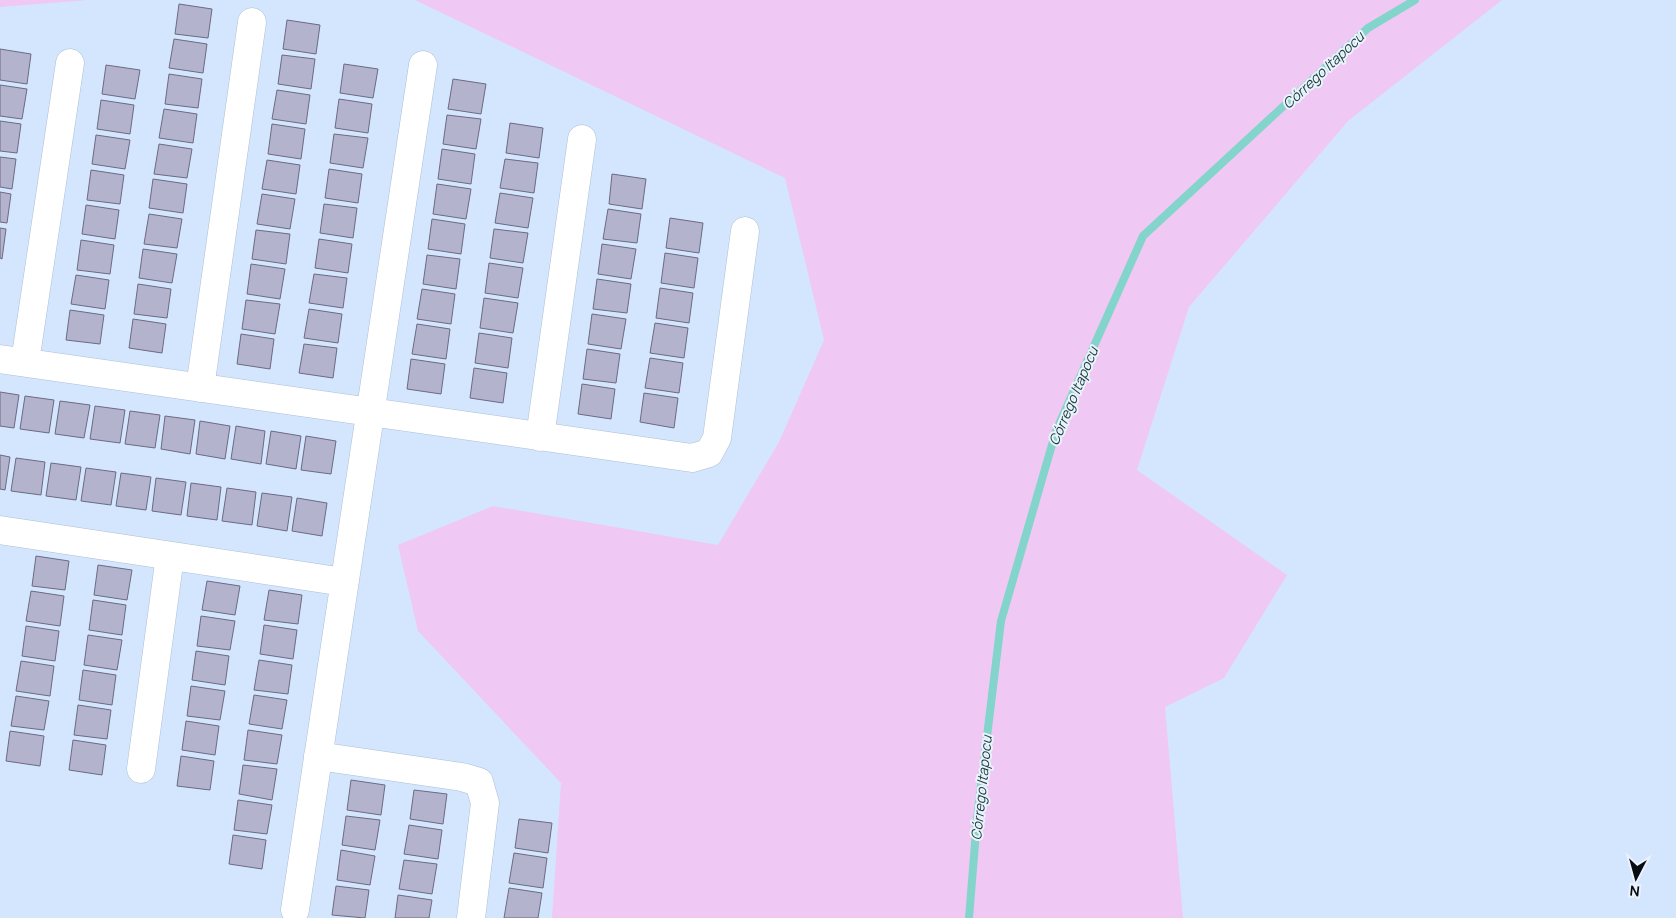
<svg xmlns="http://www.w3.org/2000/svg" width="1676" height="918" font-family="Manrope,sans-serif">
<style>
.green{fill:#efc8f4}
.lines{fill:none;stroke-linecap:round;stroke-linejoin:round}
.stream{stroke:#83d4cb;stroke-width:8}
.building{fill:#b4b3cd;stroke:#6c6a82}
.minor-casing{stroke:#adbed4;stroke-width:29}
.minor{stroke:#fff;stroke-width:28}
.labels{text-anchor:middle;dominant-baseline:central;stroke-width:4;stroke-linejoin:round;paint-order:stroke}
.water-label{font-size:14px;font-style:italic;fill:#153c39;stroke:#ebf2fc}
</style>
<rect width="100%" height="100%" fill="#d4e6fd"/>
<path class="green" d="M0,0H89L0,7Z
M415,0H1502L1348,121L1189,307L1137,470L1287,575L1224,678L1165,707L1183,918H552L561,783L418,631L398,545L493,506L718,545L779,442L824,340L785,178Z"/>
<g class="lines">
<path class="stream" d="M969,918L977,819L1001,621L1056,431L1143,236L1368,28L1415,0"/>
</g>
<path class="building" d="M179,4L212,9L208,38L175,34Z
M287,20L320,25L316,54L283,49Z
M174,39L207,44L203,73L169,68Z
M0,49L31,54L27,84L0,80Z
M282,55L315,59L311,89L278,84Z
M344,64L378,69L373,98L340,93Z
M106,65L140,70L135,99L102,94Z
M169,74L202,79L198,108L165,104Z
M453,79L486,84L481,114L448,109Z
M0,85L27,89L22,119L0,116Z
M277,90L310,95L306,124L272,119Z
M339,99L372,104L368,133L335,128Z
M101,100L134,105L130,134L97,129Z
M164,109L197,114L193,143L159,138Z
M447,115L481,119L476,149L443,144Z
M0,121L21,124L17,153L0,151Z
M510,123L543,128L539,158L506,153Z
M272,124L305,129L301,159L268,154Z
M334,134L368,138L363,168L330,163Z
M96,135L130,140L125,169L92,164Z
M159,144L192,149L187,178L154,174Z
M442,149L475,154L471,184L438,179Z
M0,157L16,159L12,189L0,187Z
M505,159L538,163L534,193L500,188Z
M267,160L300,165L296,194L262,189Z
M329,169L362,174L358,203L325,198Z
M91,170L124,175L120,204L87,200Z
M612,174L646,179L642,209L609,204Z
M153,179L187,184L183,213L149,208Z
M437,184L471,189L466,219L433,214Z
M0,192L11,194L7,223L0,222Z
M500,193L533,198L528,228L495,223Z
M262,194L295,199L290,229L257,224Z
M324,204L357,208L353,238L320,233Z
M86,205L119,210L115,239L82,234Z
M608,209L641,214L637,243L603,239Z
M149,214L182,219L177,248L144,244Z
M670,218L703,223L699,253L666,248Z
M432,219L465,224L461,254L428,249Z
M0,228L6,229L2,259L0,258Z
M494,229L528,233L523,263L490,258Z
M256,230L290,234L286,264L252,259Z
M319,239L352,244L348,273L315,268Z
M81,240L114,245L110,274L77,270Z
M602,244L636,249L631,279L598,274Z
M143,249L177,254L172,283L139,278Z
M665,253L698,258L694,288L661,283Z
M427,255L460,259L456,289L423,284Z
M489,263L523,268L518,298L485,293Z
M251,264L285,269L280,299L247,294Z
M314,274L347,278L343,308L309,303Z
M76,275L109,280L105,309L71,304Z
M597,279L631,284L627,313L593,309Z
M138,284L171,289L167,318L134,314Z
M660,288L693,293L689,323L656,318Z
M422,289L455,294L451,324L417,319Z
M484,298L518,303L513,333L480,328Z
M246,300L280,304L275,334L242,329Z
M309,309L342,314L338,343L304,338Z
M70,310L104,315L100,344L66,340Z
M592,314L626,319L621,349L588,344Z
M133,319L166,324L162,353L129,348Z
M655,323L688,328L684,358L650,353Z
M417,324L450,329L446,359L412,354Z
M479,333L512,338L508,368L475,363Z
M241,334L274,339L270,369L237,364Z
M304,344L337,348L333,378L299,373Z
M587,349L620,354L616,383L583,379Z
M650,358L683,363L679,393L645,388Z
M411,359L445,364L441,394L407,389Z
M474,368L507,373L503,403L470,398Z
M582,384L615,389L611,419L578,414Z
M0,392L19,395L14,428L0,426Z
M644,393L678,398L674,428L640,422Z
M25,396L54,400L49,433L20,429Z
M60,401L90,405L84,438L55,434Z
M95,406L125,410L120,443L90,439Z
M130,411L160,415L155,448L125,444Z
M165,416L195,420L190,454L161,449Z
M200,421L230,426L225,459L196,454Z
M236,426L265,431L261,464L231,459Z
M271,431L301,436L296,469L266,464Z
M306,436L336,441L331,474L301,470Z
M0,455L10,457L5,490L0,489Z
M16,458L45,462L41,495L11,491Z
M51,463L81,467L76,500L46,496Z
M86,468L116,472L111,505L81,501Z
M121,473L151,477L146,510L116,506Z
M156,478L186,482L181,515L152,511Z
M191,483L221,487L217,520L187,516Z
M227,488L256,492L252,525L222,521Z
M262,493L292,497L287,531L257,526Z
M297,498L327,503L322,536L292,531Z
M36,556L69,561L65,590L32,586Z
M98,565L132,570L127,600L94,595Z
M207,581L240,586L235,615L202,610Z
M269,590L302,595L298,624L264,620Z
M31,591L64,596L60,626L26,621Z
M93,600L126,605L122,635L89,630Z
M201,616L235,621L230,650L197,646Z
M264,625L297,630L293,659L260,654Z
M26,626L59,631L55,661L22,656Z
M88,635L122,640L117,670L84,665Z
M196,651L229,656L225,685L192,680Z
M259,660L292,665L288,694L254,690Z
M21,661L54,666L50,696L16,691Z
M83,670L116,675L112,705L79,700Z
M191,686L225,691L220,720L187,716Z
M254,695L287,700L282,729L249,724Z
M16,696L49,701L44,730L11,726Z
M78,705L111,710L107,739L74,735Z
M186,721L219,726L215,755L182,750Z
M248,730L282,735L277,764L244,760Z
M10,731L44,736L40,766L6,761Z
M73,740L106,745L102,775L69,770Z
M181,756L214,761L210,790L177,786Z
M243,765L277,769L272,800L239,794Z
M351,780L385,785L381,815L347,810Z
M414,790L447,794L443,824L410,819Z
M238,800L272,805L267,834L234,830Z
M346,816L380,820L375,850L342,845Z
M519,819L552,823L548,853L515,848Z
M409,825L442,830L438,859L404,854Z
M233,835L266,840L262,869L229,864Z
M341,850L375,856L370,885L337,880Z
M514,853L547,858L543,888L509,883Z
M404,860L437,864L432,894L399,889Z
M336,886L369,890L365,918L332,915Z
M509,888L542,893L538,918H504Z
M398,895L432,900L429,918H395Z"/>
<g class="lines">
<defs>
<path id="minor" d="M0,359L692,458L709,453L717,438L745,231
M25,362L70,63
M200,388L252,22
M540,437L582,139
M0,530L344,582
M318,756L462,777L479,782L485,803L471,918
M141,769L170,556
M295,910L423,65"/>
</defs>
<use href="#minor" class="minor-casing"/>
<use href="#minor" class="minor"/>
</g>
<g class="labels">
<g class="water-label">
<text transform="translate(1323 70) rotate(-43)">Córrego Itapocu</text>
<text transform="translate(1073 396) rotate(-67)">Córrego Itapocu</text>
<text transform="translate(981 788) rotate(-84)">Córrego Itapocu</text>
</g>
</g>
<g transform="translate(1636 878) rotate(186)" stroke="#ebf2fc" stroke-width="4" paint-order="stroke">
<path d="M0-4L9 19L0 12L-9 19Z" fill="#070c13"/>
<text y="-8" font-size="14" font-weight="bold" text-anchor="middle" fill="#070c13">N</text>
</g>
</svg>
